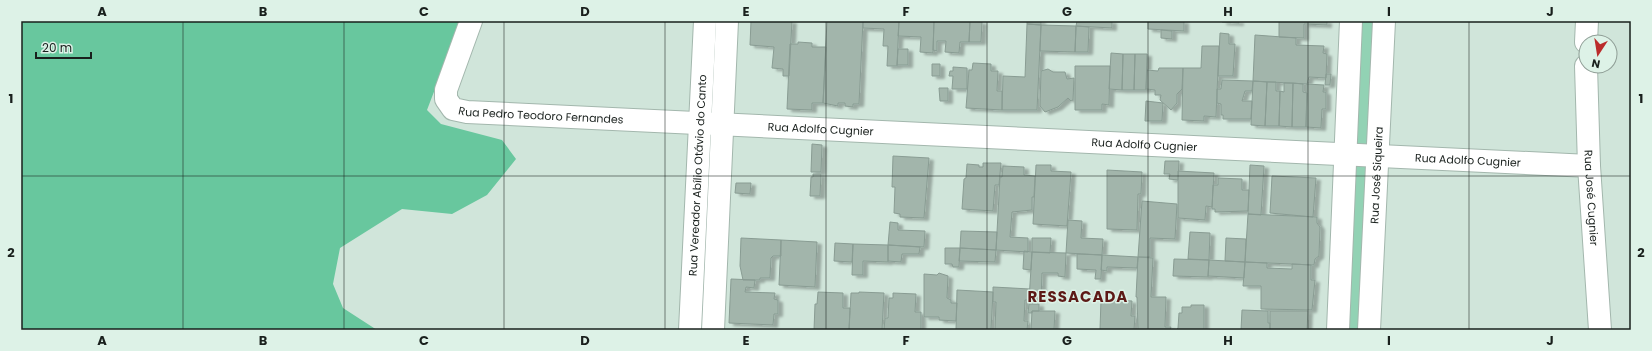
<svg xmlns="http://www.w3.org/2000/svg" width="1652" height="351" font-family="Poppins,sans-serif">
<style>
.green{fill:#92d2b4}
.forest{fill:#68c79e}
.building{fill:#a2b5ab;stroke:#899c93;filter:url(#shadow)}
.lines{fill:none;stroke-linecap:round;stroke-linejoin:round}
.minor-casing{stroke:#a3b7ad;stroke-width:24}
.minor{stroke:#fff;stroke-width:22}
.grid{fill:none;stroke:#19201d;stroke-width:1;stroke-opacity:0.55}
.labels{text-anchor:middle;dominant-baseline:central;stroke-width:3;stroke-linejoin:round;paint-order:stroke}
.street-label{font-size:11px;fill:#19201d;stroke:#ddf2e7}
.district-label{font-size:15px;font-weight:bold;letter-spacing:1px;fill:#5d1916;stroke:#ddf2e7}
.neatline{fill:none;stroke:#19201d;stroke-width:1.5}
.grid-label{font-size:13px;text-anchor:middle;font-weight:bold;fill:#19201d}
</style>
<defs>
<filter id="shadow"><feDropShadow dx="4.5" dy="2.5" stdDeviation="1" flood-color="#0004"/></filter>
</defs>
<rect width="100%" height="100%" fill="#d0e5da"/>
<path class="green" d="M1359,21H1378L1372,147L1354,146Z
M1353,165L1371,166L1363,330H1346Z"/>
<path class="forest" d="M21,21H461L427,110L441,124L502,140L516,159L487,195L452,214L402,209L340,248L333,284L343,308L377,330H21Z"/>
<path class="building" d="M751,21H792L789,76H783V69L772,68L774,47L750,45Z
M827,21H863L859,104H853V107L845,106V103H838V106L823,103Z
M863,21H899L897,66H887L888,46H883L884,29L863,28Z
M899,21H934L933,53L920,52L921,37L898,36Z
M934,21H970L969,42H960L959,53L945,52L946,41H937V51L933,50Z
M970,21L982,22L981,42H969Z
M1027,21H1041V25L1027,24Z
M1077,21H1112V28L1076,26Z
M1148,21H1184V31L1148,29Z
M1222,21H1239V23L1222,22Z
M1279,21H1327V25L1304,24V38L1279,37Z
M1027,24L1041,25L1037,110H1002L1003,76L1025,77Z
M1041,25L1076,26L1075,52L1040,51Z
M1076,26L1089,27L1088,52H1075Z
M1161,30L1172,31V39L1161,38Z
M1220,33L1229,34V44H1235L1233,76H1218Z
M1255,35L1296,38V45L1324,46L1323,53L1327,54L1326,78L1309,77L1307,84L1253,81Z
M798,42L812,43V47H826L823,103H812V110L787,109L790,44H798Z
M1202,46H1219L1216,117L1204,116V121L1182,120L1183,68H1201Z
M898,49H908V65H897Z
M1111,53L1123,54L1122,90L1109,89Z
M1123,54H1135L1134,90H1122Z
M1135,54H1147L1146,90H1134Z
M973,63L991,64V71H998L997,91H1002V110L966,108L969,70H972Z
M932,64H940V76H932Z
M1075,66H1110L1109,105L1102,104V110H1075Z
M953,67L967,68V89H952L953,76H949L950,71H953Z
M1159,68H1183L1182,89L1177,94V103L1171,110L1160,100L1161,95H1155V90L1146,89L1147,70L1158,71Z
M1048,69L1053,72H1065L1067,79L1074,78L1073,100L1071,101L1068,98L1058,107L1045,112L1040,106L1041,71Z
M1326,74H1331L1330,85H1325Z
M1222,80L1253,81L1252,91H1245L1242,101H1252L1251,119H1223V115H1221V104L1217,103V89H1221Z
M1253,81L1267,82L1265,126L1251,125Z
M1267,82H1276V91H1280L1279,126H1265Z
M1284,83H1293L1292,127L1279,126L1280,91L1284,92Z
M1293,83L1303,84V92L1307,93L1306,127H1292Z
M1307,84L1324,85L1323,92H1326V109H1322L1321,128L1306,127Z
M939,88H948V101H940Z
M1146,101L1163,103L1162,121H1145Z
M812,144L822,145L821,172H811Z
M893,156L929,158L924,218L900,217V214L894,213L895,187H892Z
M1165,161H1179L1178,180L1169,179L1170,174H1164Z
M983,163H1001L999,185H995L993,211L962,209L964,179L966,178L967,164L979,165V167H983Z
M1036,165H1051V171L1071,172L1067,226L1033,224Z
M1250,165L1264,166L1261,215L1248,214Z
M1003,166L1024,167V175L1035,176L1034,197H1032V210L1012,212L1010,237L1028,238V252L996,250L1000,177H1002Z
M1107,170L1142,172L1141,194H1138L1137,230L1107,229Z
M1178,171L1214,173L1212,207L1206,206L1205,220L1178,218Z
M813,174H821L820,196H810L811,177H813Z
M1272,176L1316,178L1313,217L1270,213Z
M1218,178L1242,179V190H1249L1248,211L1215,212V209H1212L1213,185H1218Z
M736,183H751L750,194L735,193Z
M1142,201L1177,204L1175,239L1150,238V257H1138Z
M1248,214L1317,217V223L1320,227L1319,256L1315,259L1314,265L1245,262Z
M1068,220L1082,221L1081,238L1103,239L1102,255L1066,253Z
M890,222L898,223V230L925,231L924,247L888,245Z
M961,231L997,232L996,250L960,248Z
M1190,232L1210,233L1209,260L1188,259Z
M741,238L781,240V256H773L771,258L770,278H760V280H743L740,266Z
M1032,238H1051L1050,253L1032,252Z
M1226,238L1246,239L1245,262L1225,261Z
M781,240L817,242L815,287L779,285Z
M835,243L853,244L852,262L834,261Z
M853,244L888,245V262L863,261V275H852Z
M888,245L920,247L919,254H902L901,262L888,261Z
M945,248H960L959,267H953L952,264H945Z
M960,248L996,250L995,262L959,261Z
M1024,251L1032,252L1031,270L1023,269Z
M1032,252L1066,253L1065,277L1058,276V273H1042L1041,300H1029Z
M1077,254L1102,255L1101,279H1095L1096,270L1077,269Z
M1102,255L1138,257L1137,268L1107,267V271L1101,270Z
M1138,257L1153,258L1151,297H1166L1165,327H1171L1170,330H1138L1137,297H1136Z
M1174,259L1209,260L1208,277L1173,276Z
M1209,260L1245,262L1244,278L1208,276Z
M1245,262L1267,263V268L1292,269V264L1311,265V280H1315L1312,310L1261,309V286H1243Z
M939,273L948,276L947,298L951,300V303H957L956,321L939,320V317H924V274L937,275Z
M731,279L755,280L754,288L746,287L745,292L775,293L774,299L778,300V314H774L773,325L729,323Z
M993,287L1030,289L1029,300H1025L1024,321H1028L1027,330H995L996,302H993Z
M957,290L993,292L991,330H956Z
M818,292L843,293V308H850L849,330H814L815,304H817Z
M859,292L884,293L882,330H849L851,293H859Z
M893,293L916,294L915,312H921V330H884L885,318H888L889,298H893Z
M1101,299L1132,301L1131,316H1135L1134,330H1100Z
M1029,304H1039V311H1032V313H1028Z
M1191,305H1204V330H1176L1178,328L1179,313H1182V307H1191Z
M1242,310L1268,311V323H1270V330H1241Z
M1032,311H1055L1054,330H1031Z
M1270,311H1308L1307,330H1270Z"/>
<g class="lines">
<defs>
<g id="minor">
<path id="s1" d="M471,21L446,90V99L453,109L467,112L1589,166"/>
<path d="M1586,42L1587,21"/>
<path id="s2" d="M1586,66L1589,166L1600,330"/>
<path id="s3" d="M690,330L705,21"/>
<path d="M713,330L727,21"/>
<path d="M1338,330L1351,21"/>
<path id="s4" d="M1369,330L1384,21"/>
</g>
</defs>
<use href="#minor" class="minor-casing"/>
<use href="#minor" class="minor"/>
</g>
<path class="grid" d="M183,21V330M344,21V330M504,21V330M665,21V330M826,21V330M987,21V330M1148,21V330M1308,21V330M1469,21V330M21,176H1631"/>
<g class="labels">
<g class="street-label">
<text stroke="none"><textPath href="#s1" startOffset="183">Rua Pedro Teodoro Fernandes</textPath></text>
<text stroke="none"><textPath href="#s1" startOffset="463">Rua Adolfo Cugnier</textPath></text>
<text stroke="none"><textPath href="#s1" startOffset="787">Rua Adolfo Cugnier</textPath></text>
<text stroke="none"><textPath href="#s1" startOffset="1111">Rua Adolfo Cugnier</textPath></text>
<text stroke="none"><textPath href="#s3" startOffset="155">Rua Vereador Abílio Otávio do Canto</textPath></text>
<text stroke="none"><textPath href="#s4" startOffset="155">Rua José Siqueira</textPath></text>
<text stroke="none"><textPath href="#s2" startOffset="132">Rua José Cugnier</textPath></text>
</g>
<g class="district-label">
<text x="1078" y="296">RESSACADA</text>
</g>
</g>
<rect width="1652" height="351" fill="none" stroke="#ddf2e7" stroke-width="44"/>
<g transform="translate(1598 54) rotate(192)"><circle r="19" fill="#ddf2e7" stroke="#8f9e96"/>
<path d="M0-3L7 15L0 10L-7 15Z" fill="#bb2c2b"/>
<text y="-6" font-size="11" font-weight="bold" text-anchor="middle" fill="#19201d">N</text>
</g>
<path d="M36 52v6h55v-6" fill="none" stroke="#19201d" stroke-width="2"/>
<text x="42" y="52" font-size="12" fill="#19201d" stroke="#ddf2e7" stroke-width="3" paint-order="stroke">20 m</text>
<rect x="22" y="22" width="1608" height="307" class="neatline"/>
<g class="grid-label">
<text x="102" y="16">A</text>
<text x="263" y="16">B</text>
<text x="424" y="16">C</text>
<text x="585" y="16">D</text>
<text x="746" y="16">E</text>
<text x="906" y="16">F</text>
<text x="1067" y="16">G</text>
<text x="1228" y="16">H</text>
<text x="1389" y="16">I</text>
<text x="1550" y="16">J</text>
<text x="11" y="103">1</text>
<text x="1641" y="103">1</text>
<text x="11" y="257">2</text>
<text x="1641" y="257">2</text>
<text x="102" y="345">A</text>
<text x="263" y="345">B</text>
<text x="424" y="345">C</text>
<text x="585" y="345">D</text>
<text x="746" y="345">E</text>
<text x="906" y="345">F</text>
<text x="1067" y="345">G</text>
<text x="1228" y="345">H</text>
<text x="1389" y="345">I</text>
<text x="1550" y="345">J</text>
</g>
</svg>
